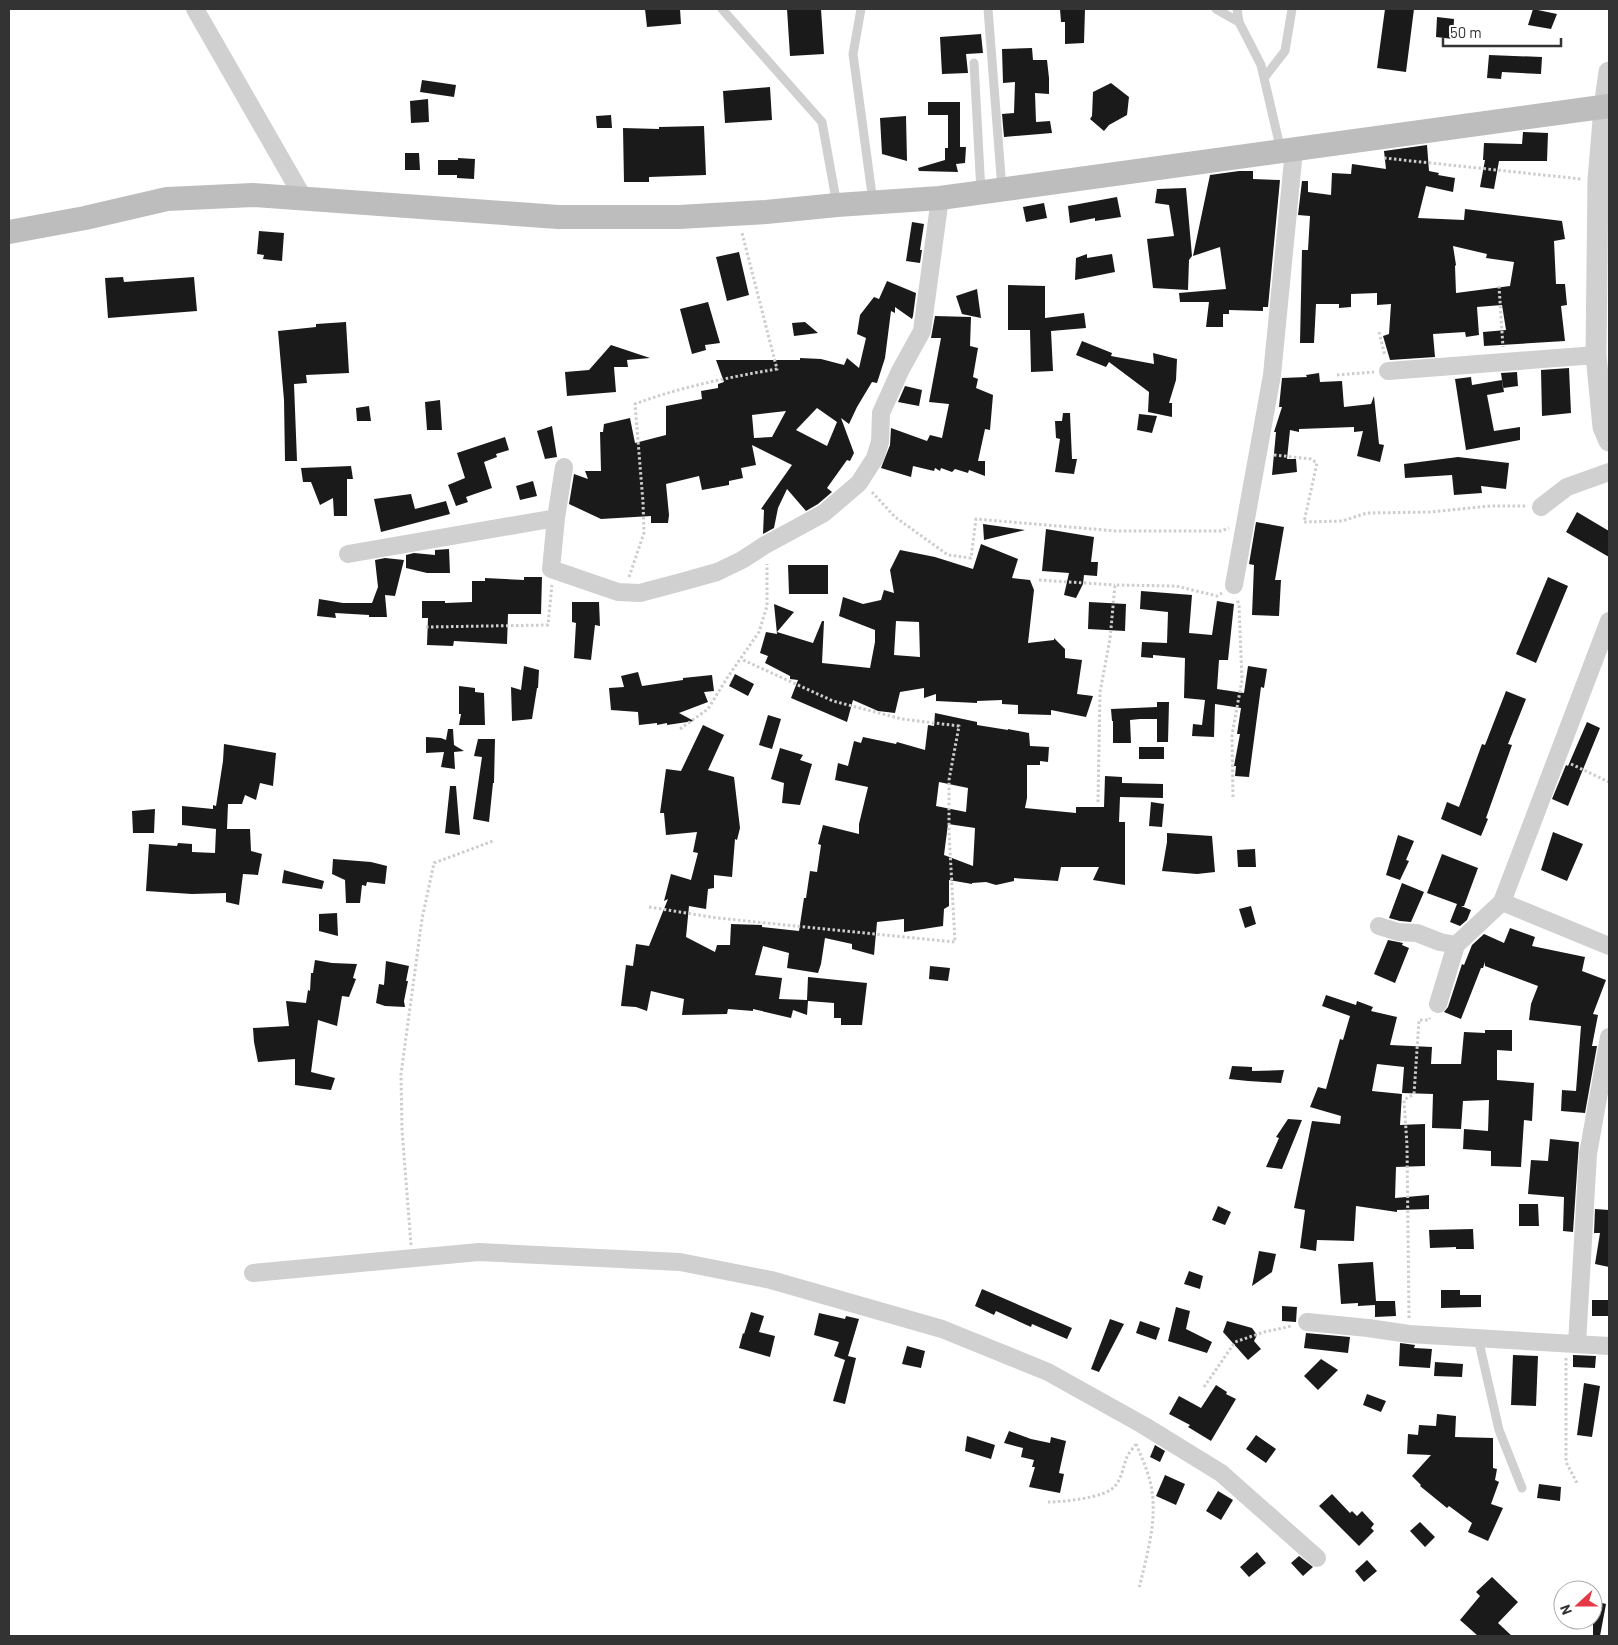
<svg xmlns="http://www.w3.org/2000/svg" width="1618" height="1645" font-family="Barlow,sans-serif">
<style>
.building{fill:#1a1a1a;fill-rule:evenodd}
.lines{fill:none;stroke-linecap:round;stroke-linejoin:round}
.path{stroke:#cdcdcd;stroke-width:3;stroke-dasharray:2.5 2.5;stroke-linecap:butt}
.service{stroke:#d0d0d0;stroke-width:9}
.minor{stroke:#d0d0d0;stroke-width:18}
.tertiary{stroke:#d0d0d0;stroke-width:21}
.secondary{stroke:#bdbdbd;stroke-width:24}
</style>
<rect width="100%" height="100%" fill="#fff"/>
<path class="building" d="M645,9H680L681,24L647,27Z
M787,9H821L824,54L790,56Z
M1060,9H1085L1084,43L1065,44V22H1061Z
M1385,9H1414L1406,72L1377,68Z
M1533,9L1557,14L1551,29L1528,25Z
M1437,17L1454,19L1453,39L1436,37Z
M981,34L983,53L966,54L968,73L942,74L940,37Z
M1032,48L1033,60H1047L1049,78V94L1035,93L1036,122L1050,121L1052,133L1004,137L1002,114L1014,113L1015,82L1003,83L1002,49Z
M1489,55L1542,57L1541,74L1502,72L1501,79L1487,78Z
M422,80L456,85L454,97L420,92Z
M1111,83L1129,97L1127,115L1109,125L1104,131L1090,119L1092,116L1093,92Z
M770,87L772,120L725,123L723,91Z
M428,99L429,122L411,123L410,101Z
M928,102H960V147H966L965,163L956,164L958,172L919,171L918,168L945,160V148H948V115H928Z
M611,115L612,128H597L596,116Z
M906,116L907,161L882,154L880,118Z
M704,126L706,175L649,177V182H624L623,128L659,129V127Z
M1523,132L1548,133L1547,161H1499L1494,189L1480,187L1485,160H1483L1484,143L1522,144Z
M1427,145L1429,171L1439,173L1438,175L1455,178L1453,192L1426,186L1418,218L1464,220L1465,209L1562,221L1565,239L1554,241L1556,284H1565L1567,305L1561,306L1565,341L1484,346L1483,332L1506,330L1502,305L1477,307L1479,335L1466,337L1465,332L1433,334L1435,357L1390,360L1383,336L1389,334L1391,304L1377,305V293L1351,294V307L1339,308V304H1316L1314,343H1300L1302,250H1308L1310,216L1298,215L1302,181H1308V192L1331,195L1332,173L1351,174L1352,164L1386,169L1384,151ZM1453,246L1487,254L1486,258L1514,262L1510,286L1456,293L1455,266L1456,265Z
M405,153H419L420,170H405Z
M458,158L475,159L474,179L457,178V175H438V160H458Z
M1239,171H1253V179L1280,180L1268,307H1263V311L1229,310V314H1223V327H1206L1209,302H1180L1179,293L1226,289L1220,247L1193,256L1210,175Z
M1186,188L1192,256L1189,260L1188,290L1153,288L1147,239L1174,236L1169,205L1155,203L1157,189Z
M1117,197L1121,217L1095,221V218L1070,223L1068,206Z
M1044,203L1047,218L1026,222L1023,207Z
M912,222L924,224L920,250H922L920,263L906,261Z
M259,231L284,233L282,261L263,259L264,255L257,254Z
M739,252L749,295L727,301L716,257Z
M1087,254V258L1112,254L1115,272L1075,280L1076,258Z
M123,277L124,282L194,277L197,311L108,318L105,278Z
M887,281L916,293L913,316L912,319L895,307V313L891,311L885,358L877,383L872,382L857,407L849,424L841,418L854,453L850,461L847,460L827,488L832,492L818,504L806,511L787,489L778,508L774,528L763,534L764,510L761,509L792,465L752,445L756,465L741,468L743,478L729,481V485L702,490L699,476L666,484L669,515L668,523H651V516L601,519L569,504L574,474L588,479L585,471H601L600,432H603L604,424L630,418L635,443L666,435V406L702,399L701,391L718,388V384L724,382L716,360H800V358L821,359L844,365L847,358L859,368L866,338L857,334L860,315L874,297L879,299ZM817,408L837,422L827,446L796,430ZM786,411L772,437L754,438L752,415Z
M1008,285L1045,286V318L1084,313L1086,328L1051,331L1053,371L1031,372L1030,330H1008Z
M977,289L981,318L962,314L956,296Z
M708,302L720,343L705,345L706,350L692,354L680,309Z
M935,316L971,317L970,346L978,348L973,377L978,379L976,388L993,395L990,430L985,429L978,461H985V476L969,470L968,473L955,469L952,472L941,468L940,471L935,468L934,471L913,466L911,477L881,468L890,445L891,428L927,441L930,435L942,438L949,404L929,402L941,338H931Z
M346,322L349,373L306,375L307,383L294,384L297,461H285L284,400L278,331L316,327V324Z
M805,322L818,333L794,336L792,323Z
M1082,341L1112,353L1111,356L1154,364L1153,353L1177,359L1176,380L1169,403H1172V417L1148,412L1149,392L1109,362L1106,367L1076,355Z
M611,345L650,358L627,360L628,367H614L616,392L567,396L565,372L589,370Z
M1569,368L1571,413L1542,416L1541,370Z
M1517,372L1518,386L1503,388L1501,373Z
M1319,373L1320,382L1342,381L1344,407L1371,404L1374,396L1379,444L1384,445L1380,462L1357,456L1363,431L1354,432V427L1299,429V432L1290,430L1287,459H1296L1297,472L1272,475L1276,432H1274L1282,407H1279L1282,378L1307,377L1306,375Z
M1471,377L1472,385L1502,380L1504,392L1487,395L1494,431L1520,427V440L1466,450L1455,379Z
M905,386L922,390L919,406L898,402Z
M440,400L442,430H427L425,402Z
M369,406L371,421H357L356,408Z
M1063,413H1070L1072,459H1077L1074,474L1055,472L1060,439L1056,438L1055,421H1062Z
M1139,414L1157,416L1152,433L1137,430Z
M552,426L557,457L545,459L537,431Z
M505,437L509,450L496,454L497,457L484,462L492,488L466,497L468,502L456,506L448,485L465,478L457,453Z
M1458,457L1509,463L1506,489L1481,486L1482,493L1454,495L1452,475L1405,478L1404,464Z
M351,466L353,479H347V516H334L333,498L320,505L311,482H303L301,468Z
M533,481L537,496L520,500L516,486Z
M411,494L415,509L446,501L450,514L381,532L374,499Z
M1577,512L1609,531V557L1566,532Z
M1256,522L1284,527L1275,580H1281L1279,616L1252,615L1254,565L1249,564Z
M983,524L1025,530L984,540Z
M1046,529L1094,537L1091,562H1098L1097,576L1084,575L1083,584L1076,598L1064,595L1069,573L1042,571Z
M981,544L1018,559L1012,578L1030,580L1034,590L1028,643L1054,640V638L1065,649V658L1082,660L1077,694L1093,696L1086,717L1051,710V715L1018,714V705L1002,704V700L977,701V703L936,701V694L924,698V688L900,692L895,713L878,711L853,700L847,722L791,698L798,680L790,679V676L765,663L768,656L760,653L766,632L777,634L774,604L794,612L777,632L813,643L822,621H824L822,663L870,668L875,642V630L839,616L843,597L863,604L881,600L884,590L894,593L890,570L900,550L935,557L973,569ZM896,621L919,622L920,657L894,655Z
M449,549L450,573H427L406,568V555L414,553L435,555V550Z
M385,558L404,560L395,596L385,595L387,617H369V615L335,613L336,618L317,616L319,599L343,603H372L378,587L375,560Z
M788,565H828V594H789Z
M524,577H542L541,614H508L507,644L454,641L453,646L427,645L428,618H422V601H445V603L472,602V581H485V578L524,580Z
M1548,577L1568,586L1536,663L1516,654Z
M1141,591L1192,595L1189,633L1212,635L1217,601L1234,604L1228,660H1219L1217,689L1244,693L1248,666L1267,669L1264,688L1261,687L1249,777L1235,776L1236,766H1234L1240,734H1237L1241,708L1215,704L1214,737L1192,736L1193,724L1202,725L1205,700L1184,698L1185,658L1153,655V658L1141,657L1142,642L1167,643L1168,612L1140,609Z
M572,602H599L600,626L595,625L591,660L574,658L576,623L572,622Z
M1089,602L1126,604L1125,631L1088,629Z
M524,666L539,670L538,688H537L532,719L512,721L511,687L521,690Z
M638,672L642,686L683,680V678L712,675L714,691L704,692L708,702L679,713L694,721L667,725V723L657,725V723L639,725L638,712L611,710L609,688L624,687L621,676Z
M735,674L754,684L748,696L729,686Z
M459,686L475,688V692L484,693L485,725H459L461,714H459Z
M1506,691L1526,699L1508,744L1512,745L1486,818L1488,819L1481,836L1441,819L1447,802L1459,807L1482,744L1485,745Z
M1157,702H1169L1168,742H1157V719H1140L1130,720L1131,743H1113V721H1112L1111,709L1157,707Z
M935,713L977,722V725L1008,730V729L1029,733L1030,746L1049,747L1048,762L1040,761V765H1027V798L1025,808L1076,813V807H1104L1105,776L1122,777V783L1163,784V798L1120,797L1119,822H1125V885L1093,880L1099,867H1061L1058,881L1014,878V881L996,885L986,882L972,883V884L949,880V906L944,909L943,926L904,932V919L877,922L874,955L852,949V944L825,938L821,964L818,973L787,968L789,953L763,946L755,975L782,978L779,999L807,1000L808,977L867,983L862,1025H841V1018H834V1003L808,1001L807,1015L793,1010L791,1018L753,1009V1011L728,1009L727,1014L682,1015L684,999L651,991L647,1011L636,1007L621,1006L626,965L633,966L636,944L649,946L668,899L664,901L671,874L691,880L698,853L693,852L697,832L666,835L664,813H660L666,769L681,771L703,725L724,735L708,770L734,777L740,828L737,840L735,839L732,877L714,875V888L708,889L706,909L689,906L686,937L715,952L717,945H730L731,924L762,925V927L799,931L804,898H806L810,871L817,872L821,845L818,844L823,825L859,834V824L868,787L835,780L838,763L848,766L854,741L861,743L863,737L896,744L897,742L925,750L928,725L934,726ZM939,782L968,788L966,812L936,806ZM948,824L975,828L973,866L944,855Z
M768,715L781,719L772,749L759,745Z
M1587,722L1600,728L1568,806L1552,799L1566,765L1568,766Z
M448,729H453L454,745L464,751L454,752L455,769L441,767L444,752L426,753V737L441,738L446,740Z
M478,739H495L494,783H493L489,822L473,819L482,757L474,756Z
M224,744L276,753L273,786L260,783L256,800L245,795L242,804H228L227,829H250L251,851L262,854L258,875L243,874L239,905L226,902V893L192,894L146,891L149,844L177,846L178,843L192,844V852L215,853L216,829L182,825V806L213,809V805L216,806L223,761Z
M1139,747H1164V759H1139Z
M780,748L803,755L800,760L812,764L800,805L782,803L784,783L771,779Z
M450,786H456L460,835L445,833Z
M1151,802L1164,804L1162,827L1149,826Z
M155,809L154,833H133L132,811Z
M1553,832L1583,844L1567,881L1541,870Z
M1167,833L1212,836L1215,872L1197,874L1162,871L1167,842Z
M1398,835L1414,841L1406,860L1409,861L1400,880L1386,875Z
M1255,849L1256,867H1238L1237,850Z
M1442,854L1478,868L1464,906H1461L1471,910L1467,920L1460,926L1450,922L1457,904L1427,893Z
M333,859L371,862L387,866L385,884L367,882L366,886L362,885L360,903H346L345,880L332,874Z
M284,870L324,881L322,889L282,883Z
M1402,883L1424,892L1411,922L1400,921L1389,918Z
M1251,906L1256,924L1245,928L1239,909Z
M337,913L338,936L319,931V914Z
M1510,928L1535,937L1532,946L1585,957L1582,971L1606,980L1593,1014L1598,1015L1592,1046H1597L1585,1113L1561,1111L1562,1090L1576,1091L1581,1026L1529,1020L1531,1004L1538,986L1485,966V962L1483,968H1481L1461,1019L1444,1012L1448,1007L1462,964L1464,965L1472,945L1484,934L1504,943Z
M1388,940L1403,943L1402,945L1409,948L1395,983L1374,974Z
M315,960L332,963L357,964L353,978L356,979L349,997L342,996L337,1026L318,1020L311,1072L335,1078L331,1090L295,1085V1059L258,1062L254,1042L253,1028L289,1026L286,1001L306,1003L308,990L310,991L311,973H313Z
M386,961L409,966L406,981H408L404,1001L405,1007L385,1006L376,1003L379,984L384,985Z
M930,966L950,968L948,981L929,979Z
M1326,995L1356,1005L1357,1001L1373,1007L1371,1011L1397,1017L1390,1045L1432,1047L1431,1064H1461L1464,1032L1485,1033V1030H1512V1051L1497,1050V1080L1534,1083L1532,1121L1524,1120L1521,1167L1491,1166V1151L1463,1149L1464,1129L1488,1131L1489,1100L1463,1101L1461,1129L1432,1128L1433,1094L1402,1093L1404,1067L1377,1064L1372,1091L1402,1094L1400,1125L1425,1124V1166L1396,1167L1395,1198L1429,1195V1209L1397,1210V1212L1356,1206L1354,1241L1317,1240L1316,1251L1300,1248L1305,1210L1294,1208L1312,1121L1340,1124L1341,1116L1310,1107L1318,1087L1326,1089L1340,1039L1343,1040L1350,1016L1322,1006Z
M1232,1066L1252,1067V1071L1284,1070L1281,1083L1248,1081L1229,1079Z
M1288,1119L1302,1120L1282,1169L1266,1167L1279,1138L1276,1137Z
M1550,1139L1579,1142L1573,1232L1563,1231L1564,1197L1528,1194L1531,1160L1548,1161Z
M1519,1204H1538L1539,1226H1519Z
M1218,1206L1231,1212L1225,1225L1212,1220Z
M1595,1209L1609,1210V1267L1595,1264L1600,1233H1594Z
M1473,1229L1474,1249H1456V1247L1430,1248L1429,1230Z
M1259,1251L1276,1254L1272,1272L1252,1286Z
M1373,1262L1376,1301H1395L1396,1316L1375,1317V1305L1358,1306V1303L1341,1304L1338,1264Z
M1189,1271L1203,1276L1200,1289L1184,1284Z
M982,1289L1072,1328L1067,1339L1032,1324L1031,1327L996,1311L994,1315L975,1306Z
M1441,1290H1460V1295H1481V1307L1441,1308Z
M1592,1300H1608V1316H1592Z
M1282,1306L1297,1307L1296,1322L1282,1321Z
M1176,1307L1190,1311L1186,1329L1212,1342L1207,1353L1168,1341Z
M751,1312L764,1316L759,1332L775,1336L770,1357L739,1348L743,1333L744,1334Z
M819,1313L845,1319L846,1316L859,1319L848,1356L856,1358L845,1404L833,1401L845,1360L834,1356L839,1342L814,1335Z
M1110,1319L1124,1324L1099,1372L1091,1369Z
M1140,1321L1160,1328L1156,1340L1136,1333Z
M1227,1321L1252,1328L1257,1335L1254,1341L1261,1349L1248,1360L1223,1332Z
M1306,1333L1350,1337L1348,1353L1304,1348Z
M1400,1343L1415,1345L1414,1348L1432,1349L1430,1368L1399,1366Z
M907,1346L925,1351L921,1368L902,1364Z
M1513,1355L1538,1356L1536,1406L1511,1405Z
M1573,1355L1596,1356L1595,1368L1573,1367Z
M1321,1359L1338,1370L1318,1390L1304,1376Z
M1435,1362L1463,1364L1462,1377L1434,1376Z
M1584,1383L1600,1386L1592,1437L1577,1435Z
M1216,1385L1227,1392L1226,1394L1236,1399L1211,1441L1188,1427L1190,1425L1169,1414L1179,1396L1201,1408Z
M1367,1394L1386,1401L1381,1412L1363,1405Z
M1437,1414L1456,1416L1455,1437L1493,1438V1468L1497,1469L1495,1480L1499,1482L1491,1504L1503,1508L1488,1541L1468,1532L1472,1523L1449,1506L1447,1508L1420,1486L1421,1485L1412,1476L1431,1455L1407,1454L1408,1434L1418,1435L1419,1425L1436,1426Z
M1009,1431L1031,1439L1050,1443L1051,1437L1066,1441L1059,1473L1064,1474L1060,1493L1029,1487L1035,1467H1032L1034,1460L1021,1457L1023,1448L1004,1443Z
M1256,1435L1276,1449L1266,1463L1246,1449Z
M967,1436L995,1445L991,1459L965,1451Z
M1155,1445L1165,1451L1160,1462L1150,1457Z
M1165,1475L1185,1484L1176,1505L1156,1496Z
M1539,1484L1561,1487L1560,1501L1537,1498Z
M1218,1491L1233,1500L1221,1520L1206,1511Z
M1332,1494L1350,1513L1352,1511L1357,1516L1362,1511L1374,1524L1371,1528L1374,1531L1359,1546L1319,1506Z
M1420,1522L1435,1537L1425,1547L1410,1531Z
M1257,1552L1266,1563L1249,1577L1240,1567Z
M1299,1556L1313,1567L1303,1576L1291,1563Z
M1367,1560L1377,1571L1364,1582L1355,1571Z
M1492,1577L1518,1602L1498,1623L1512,1636H1478L1460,1620L1480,1596L1476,1592Z
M1593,1601L1606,1604L1600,1636H1593Z"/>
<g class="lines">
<path class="path" d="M1384,158L1581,179
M1499,286L1503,347
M1379,332L1385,356
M1337,375L1374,372
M1274,455L1311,459L1317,463L1304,522L1342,521L1367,513L1430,512L1490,506H1526
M872,492L895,517L948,555L971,558L976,519L1116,531H1221L1229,528
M629,577L644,533L643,502L635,404C680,387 730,377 777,369L742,233
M1039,580L1115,585
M426,627L548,625L552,585
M680,729L708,709L727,678L759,632L767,606V564
M1571,764L1609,782
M1233,797L1232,735L1242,680L1239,606L1237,598
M1098,802L1100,692L1110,639L1115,585L1176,586L1217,596L1222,593
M649,907L717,918L955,942L949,832V780L959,726L902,719L833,701L741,659
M411,1245L402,1130L401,1074L422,919L434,863L493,841
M1409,1318L1407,1145L1404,1100L1414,1094L1419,1020H1429L1430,1018
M1566,1358V1462L1577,1483
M1204,1387L1235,1342L1264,1332L1292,1326
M1136,1444C1141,1456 1147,1469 1150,1481C1159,1518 1147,1553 1139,1589
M1048,1502C1062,1502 1106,1498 1115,1486C1122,1478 1123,1467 1127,1457C1129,1453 1133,1448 1136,1444"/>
<path class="service" d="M722,9L822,122L837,205
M861,9L853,54L873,202
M988,9L1002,189
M1216,9L1239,22
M1237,9L1239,22L1261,65L1281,151
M974,63L981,192
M1264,78L1285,51L1292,9
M1478,1338L1499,1430L1522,1488"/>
<path class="minor" d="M195,9L304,199
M1388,371L1596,355
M564,467L556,518L551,569L618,592L640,593L685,581L717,572L742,560L765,545L824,513L859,483L875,458L880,442L881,413L900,371L922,331L940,198
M1541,507L1567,487L1609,472
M348,554L556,518
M1234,585L1272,375L1294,150
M1502,902L1609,946
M1379,926L1398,932L1417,933L1440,942L1456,945
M1438,1004L1456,945L1502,902L1609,621
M253,1273L479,1252L680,1262L771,1280L942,1329L1048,1372L1143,1425L1221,1473L1317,1558
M1307,1322L1368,1328L1409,1334L1609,1346
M1577,1344L1588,1154L1609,1037"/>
<path class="tertiary" d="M1609,72L1604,108L1598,180L1596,355L1603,427L1609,441"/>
<path class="secondary" d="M9,232L85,218L167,199L253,195L558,217H679L766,212L837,205L940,198L1609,106"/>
</g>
<rect width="1618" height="1645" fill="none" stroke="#333333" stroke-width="20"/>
<g transform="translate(1578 1605) rotate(249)"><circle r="24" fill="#ffffff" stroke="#adadad"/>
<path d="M0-4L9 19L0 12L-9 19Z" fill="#e63946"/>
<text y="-8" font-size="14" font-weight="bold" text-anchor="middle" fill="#333333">N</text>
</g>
<path d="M1443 38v8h118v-8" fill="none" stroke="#333333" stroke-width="2.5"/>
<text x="1450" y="38" font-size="15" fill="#333333" stroke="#ffffff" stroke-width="4" paint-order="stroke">50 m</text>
</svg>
